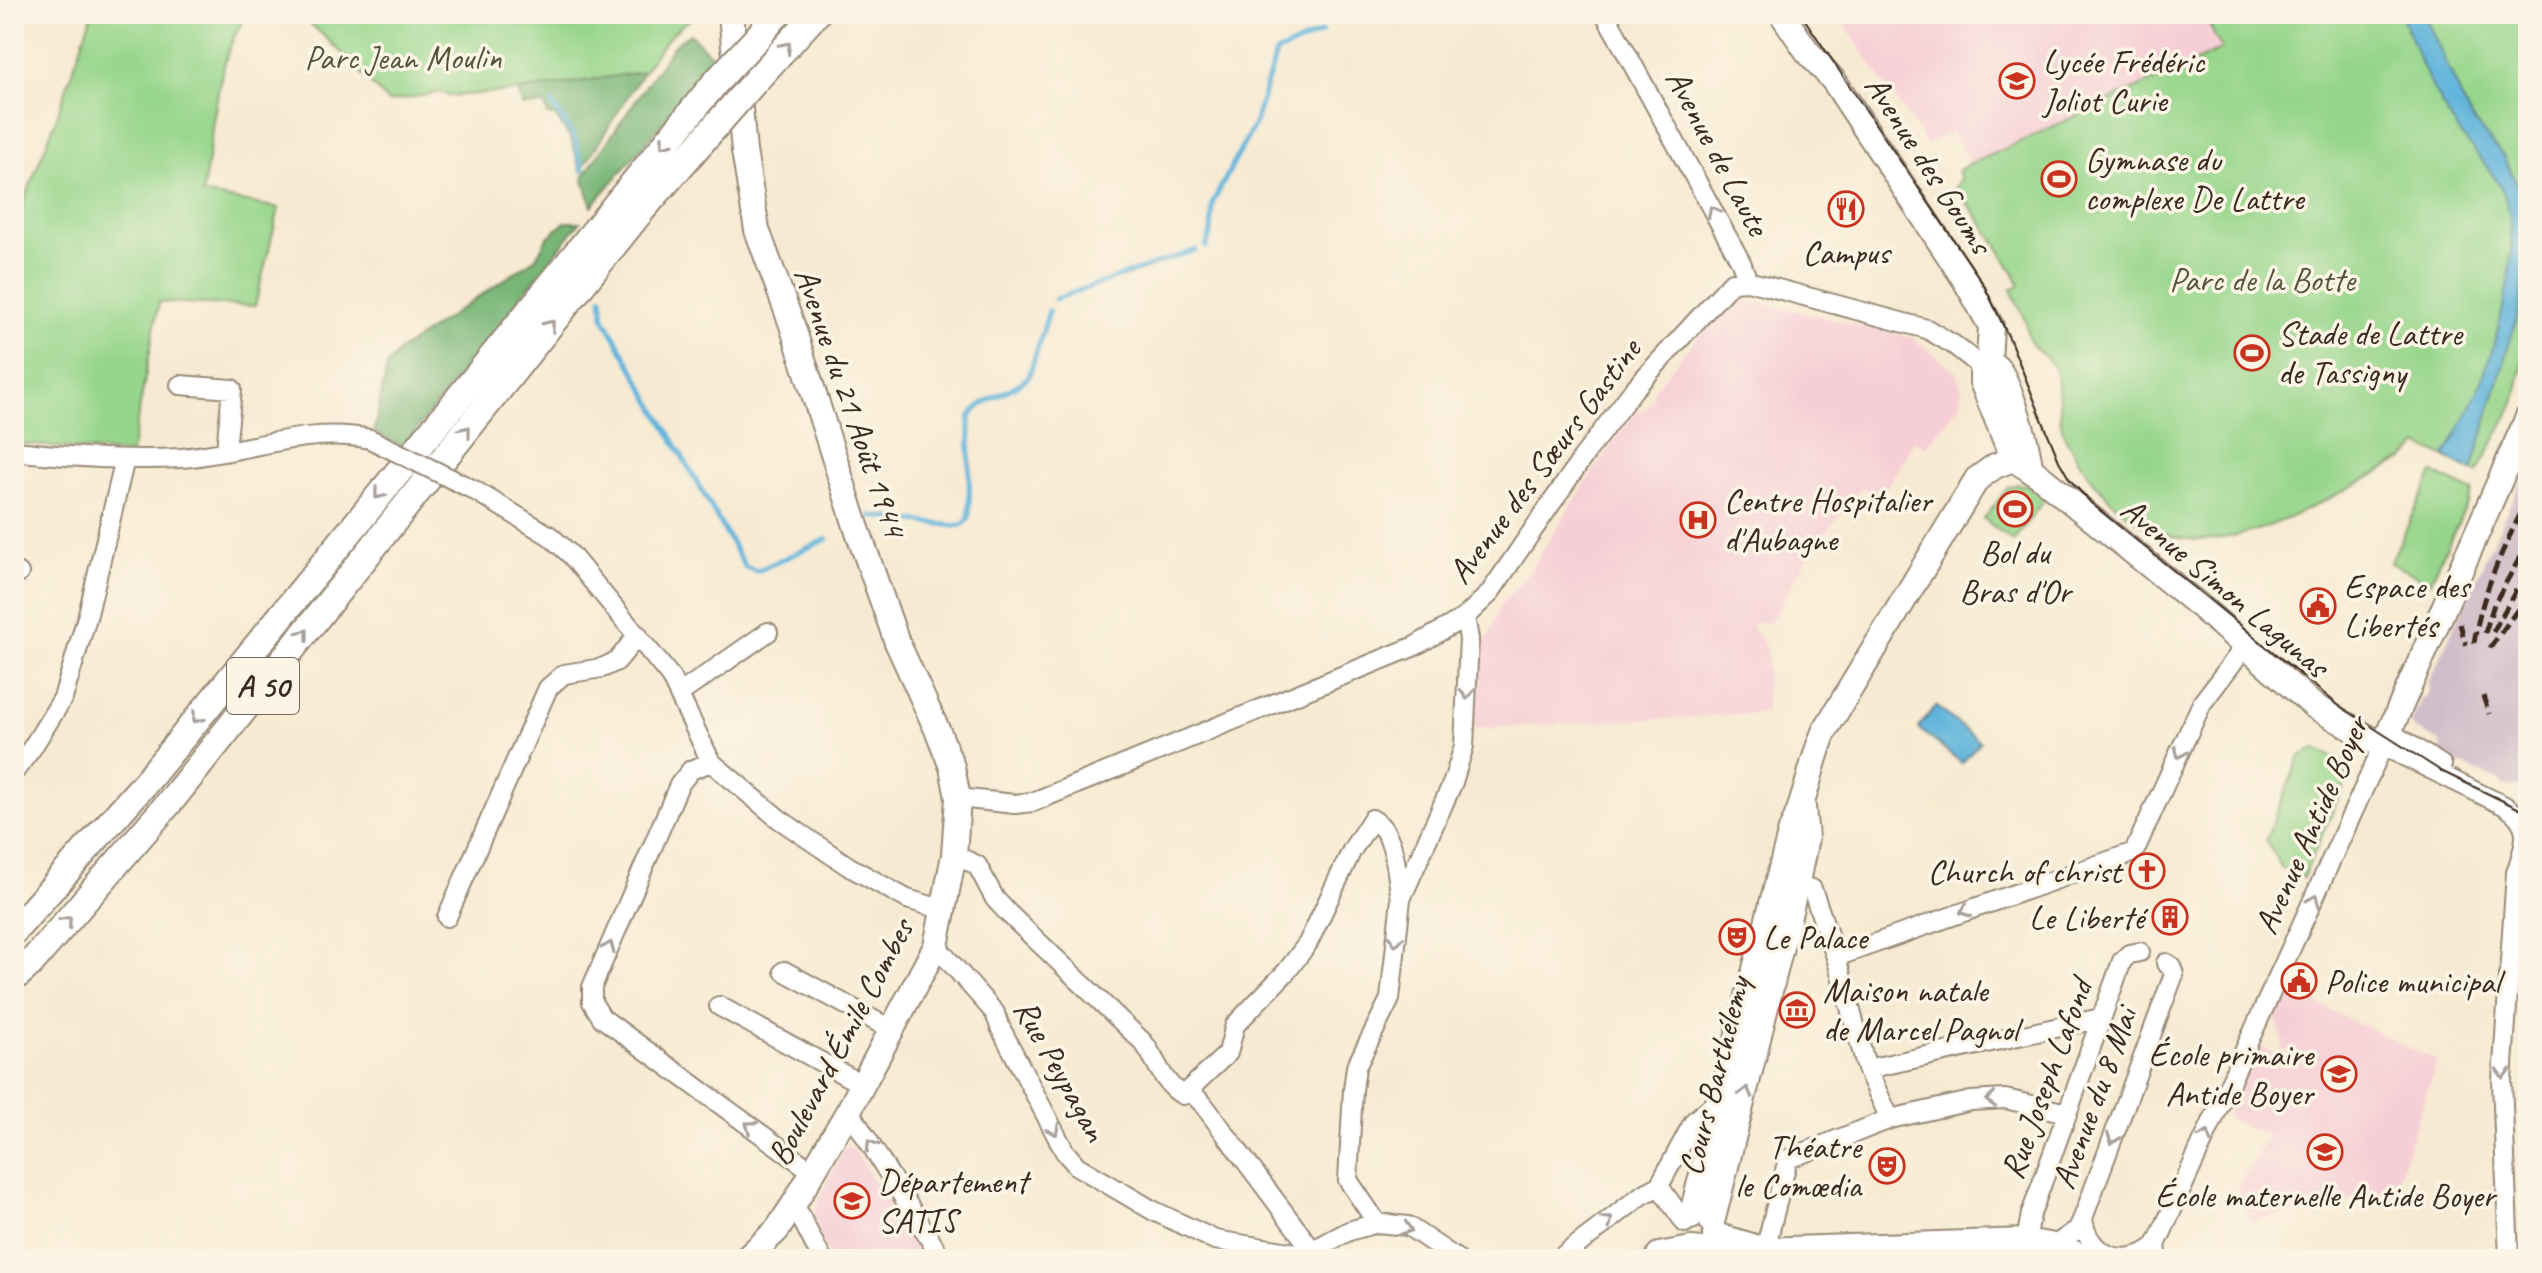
<svg xmlns="http://www.w3.org/2000/svg" width="2542" height="1273" font-family="Caveat,sans-serif">
<style>
.built{fill:#f6cfd6}
.industrial{fill:#d1bdc9}
.green{fill:#96d58b;stroke:#688054;stroke-width:2}
.forest{fill:#78b677;stroke:#5a704a;stroke-width:2}
.water{fill:#5fb4db;stroke:#4d6f7c;stroke-width:2}
.lines{fill:none;stroke-linecap:round;stroke-linejoin:round}
.stream{stroke:#5fb4db;stroke-width:5}
.minor-casing{stroke:#998a78;stroke-width:22}
.major-casing{stroke:#998a78;stroke-width:28}
.highway-casing{stroke:#998a78;stroke-width:30}
.minor{stroke:#fff;stroke-width:18}
.major{stroke:#fff;stroke-width:24}
.highway{stroke:#fff;stroke-width:26}
.tram{stroke:#3b2a1e;stroke-width:2}
.rail{stroke:#3b2a1e;stroke-width:5;stroke-dasharray:12 6;stroke-linecap:butt}
.minor-bridge-casing{stroke:#998a78;stroke-width:22;stroke-linecap:butt}
.highway-bridge-casing{stroke:#998a78;stroke-width:30;stroke-linecap:butt}
.minor-bridge{stroke:#fff;stroke-width:18}
.highway-bridge{stroke:#fff;stroke-width:26}
.oneway{stroke:#a79f9a}
.labels{text-anchor:middle;dominant-baseline:central;stroke-width:7;stroke-linejoin:round;paint-order:stroke}
.shield{fill:#fcf5e5;stroke:#75675a;stroke-width:2}
.shield-label{font-size:32px;font-weight:bold;fill:#3b2a1e}
.park-label{font-size:34px;fill:#525539;stroke:#fcf5e5}
.poi-label{font-size:34px;fill:#3b2a1e;stroke:#fcf5e5;text-anchor:start}
.street-label{font-size:34px;fill:#3b2a1e;stroke:#fcf5e5}
</style>
<rect width="100%" height="100%" fill="#fcf5e5"/>
<filter id="ink" filterUnits="userSpaceOnUse"><feTurbulence type="fractalNoise" baseFrequency=".0125" numOctaves="2"/><feDisplacementMap in="SourceGraphic" scale="16" xChannelSelector="R" yChannelSelector="G"/><feConvolveMatrix kernelMatrix="1 2 1 2 8 2 1 2 1" color-interpolation-filters="sRGB"/></filter>
<filter id="wash" filterUnits="userSpaceOnUse"><feTurbulence type="fractalNoise" baseFrequency=".006" numOctaves="4" result="noise"/><feDisplacementMap in="SourceGraphic" scale="32" xChannelSelector="R" yChannelSelector="G"/><feGaussianBlur stdDeviation="1.8" result="paint"/><feColorMatrix in="noise" values="0 0 0 0 0 0 0 0 0 0 0 0 0 0 0 0 0 1.4 0 .05"/><feComposite in="paint" operator="in"/></filter>
<g filter="url(#wash)">
<rect width="100%" height="100%" fill="#f7ead2"/>
<path class="built" d="M1837,14H2203L2222,49L1970,164L1952,132L1927,145Z
M1740,298L1913,338L1957,373L1962,390L1960,405L1925,448L1915,440L1880,498L1862,487L1812,550L1782,601L1781,609L1767,624L1758,621L1751,626L1762,640L1767,654L1766,713L1472,729L1478,644L1489,637L1501,604L1526,576L1610,446L1637,410H1645L1654,399L1653,391L1680,358L1726,305Z
M2285,992L2294,993L2437,1061L2393,1195L2361,1198L2251,1222L2237,1189L2268,1136L2225,1117L2256,1052L2262,1048L2293,1062L2295,1056L2281,1049L2284,1042L2274,1013Z
M849,1146L857,1154L923,1259H831L818,1234L814,1214L820,1196L844,1148Z"/>
<path class="industrial" d="M2528,466V787L2503,786L2502,782L2444,757L2439,741L2414,728L2411,723L2422,698L2425,699L2430,688L2427,686Z"/>
<path class="green" d="M92,14H249C214,51 213,147 202,194L279,208L255,306L159,302L131,454L14,443V227L55,122Z
M300,14H705C675,21 660,49 643,72L518,91L448,96L442,92L388,102L340,51Z
M2203,14H2520L2528,31V339L2514,404L2477,473L2419,445L2406,458C2276,525 2163,610 2067,441C2054,418 2065,386 2051,363C2046,355 2034,350 2030,341C2027,336 2028,329 2026,323C2022,312 2016,301 2011,289L2020,285C2001,250 1981,218 1955,188L1961,179L1958,170L2222,49Z
M2433,473L2473,492L2430,582L2390,563Z
M2017,484L2028,485L2046,498L2013,541L1984,519L2008,487Z
M2315,749L2343,761L2348,777L2303,878L2281,868L2266,839L2300,756Z"/>
<path class="forest" d="M690,34L716,60L592,206L583,177L674,45Z
M643,72L581,171L571,139L555,116L548,115L545,105L522,106L518,91Z
M565,222H580L403,447L374,432L387,366L399,351L536,258L547,238Z"/>
<path class="water" d="M2401,14H2424L2471,118L2504,157L2522,195L2528,234L2520,307L2472,471L2445,457C2457,432 2473,407 2482,380C2499,333 2522,248 2506,200C2496,172 2474,153 2458,130C2433,95 2416,53 2401,14Z
M1936,706L1980,742L1962,763L1918,728Z"/>
<g class="lines">
<path class="stream" d="M552,103L575,140L583,170
M1206,247L1211,232L1213,202L1255,123L1276,53L1322,32
M602,297L604,318L745,567L757,571L827,539
M1055,299L1196,250
M871,516L956,526L964,524L969,518L970,417C984,396 1012,393 1029,376L1049,311"/>
</g>
</g>
<g filter="url(#ink)">
<g class="lines">
<defs>
<path id="minor" d="M1605,14L1741,262L1748,281
M180,385L232,389L226,450
M14,451C69,457 125,461 181,458C244,453 306,426 370,439
M474,490L550,536L571,555L670,676L711,762L779,819L848,866L907,899L944,910
M14,572L19,573
M679,694L768,632
M2390,732L2442,765
M711,762L691,770L679,785L592,987V1002L602,1018L813,1172
M14,772L32,748L63,698L88,614L125,459
M958,798L1015,804L1033,802L1415,646L1465,617L1489,594L1588,450L1634,389L1732,282L1748,281L1927,329L1954,345L1982,367
M954,855L977,865L995,899L1009,914L1143,1042C1157,1060 1163,1085 1183,1095L1228,1053L1235,1025L1287,971L1308,943L1352,850L1372,819C1397,833 1396,874 1401,899
M1787,884L1812,889L1836,957L1867,1069L1890,1119
M447,917L548,688L564,674L602,668L617,661L638,635
M936,946L995,1013L1000,1027L1065,1152L1077,1166L1152,1210L1215,1240L1296,1253L1315,1249L1349,1231L1377,1223L1408,1226L1457,1259
M1836,957L2134,852L2202,703L2246,645
M784,971L892,1030
M719,1006L863,1085
M1867,1069L2101,1018
M1190,1091L1203,1104L1312,1250
M849,1110L942,1259
M1659,1186L1694,1121L1722,1097
M1659,1186L1685,1223
M794,1204L822,1259
M2083,1218C2087,1257 2127,1270 2156,1245
M1377,1223L1348,1180L1353,1090L1356,1067L1390,999L1401,899L1453,782L1464,746L1469,639L1465,617
M2026,1241L2031,1214L2122,961L2129,954L2140,952
M2054,1246L2078,1229L2083,1218L2174,974L2171,966L2166,963
M1765,1250L1788,1159L1890,1119L1971,1101L2005,1099L2067,1113
M1559,1259L1642,1195L1659,1186
M2158,1259L2156,1245L2383,746L2505,806C2535,825 2525,844 2516,873L2502,1080L2509,1259"/>
<path id="major" d="M731,14L744,151L757,230L792,325L856,526L897,642L939,734L952,767L958,798L954,855L936,946L849,1110L794,1204L777,1230L746,1259
M1782,14L1807,51L1834,81L1965,280L1991,326L1989,362
M1989,362L1982,367V382L2013,459L2037,474L2202,608L2314,706L2383,746L2528,417
M1989,362C1991,363 1997,367 1999,370C2010,386 2030,450 2030,470
M1691,1217L1791,830C1807,798 1810,765 1824,732L1977,479L1995,466L2013,459
M1712,1222L1796,887L1806,838L1803,807
M1715,1235L1765,1250L2026,1241L2054,1246L2091,1259
M1659,1255L1691,1249L1736,1253"/>
<path id="highway" d="M756,39L777,14
M756,80L816,14
M14,931L146,782L715,83
M14,978L30,964L174,797L641,211L719,122"/>
</defs>
<use href="#minor" class="minor-casing"/>
<use href="#major" class="major-casing"/>
<use href="#highway" class="highway-casing"/>
<use href="#minor" class="minor"/>
<use href="#major" class="major"/>
<use href="#highway" class="highway"/>
<path class="tram" d="M1801,14L1984,285L2010,340L2059,461L2070,480L2092,504L2338,705L2441,771L2528,813"/>
<path class="rail" d="M2460,624L2466,645
M2493,632L2528,568
M2485,633L2494,604L2528,543
M2474,643C2482,591 2504,546 2528,499
M2490,648L2528,595
M2483,696L2489,714"/>
<defs>
<path id="minor-bridge" d="M370,439L474,490"/>
<path id="highway-bridge" d="M715,83L756,39
M719,122L756,80"/>
</defs>
<use href="#minor-bridge" class="minor-bridge-casing"/>
<use href="#highway-bridge" class="highway-bridge-casing"/>
<use href="#minor-bridge" class="minor-bridge"/>
<use href="#highway-bridge" class="highway-bridge"/>
</g>
<defs><path id="oneway-chevron" d="M-2-3.5L2.5 0L-2 3.5" fill="none" stroke-width="1.6" stroke-linecap="round" stroke-linejoin="round" transform="scale(2)"/></defs>
<g class="oneway">
<use href="#oneway-chevron" transform="translate(786 47) rotate(-48)"/>
<use href="#oneway-chevron" transform="translate(665 143) rotate(129)"/>
<use href="#oneway-chevron" transform="translate(1713 211) rotate(-118)"/>
<use href="#oneway-chevron" transform="translate(550 325) rotate(-51)"/>
<use href="#oneway-chevron" transform="translate(466 431) rotate(-51)"/>
<use href="#oneway-chevron" transform="translate(379 494) rotate(129)"/>
<use href="#oneway-chevron" transform="translate(304 634) rotate(-51)"/>
<use href="#oneway-chevron" transform="translate(1467 694) rotate(92)"/>
<use href="#oneway-chevron" transform="translate(197 718) rotate(129)"/>
<use href="#oneway-chevron" transform="translate(2180 753) rotate(114)"/>
<use href="#oneway-chevron" transform="translate(2314 900) rotate(-66)"/>
<use href="#oneway-chevron" transform="translate(1965 911) rotate(161)"/>
<use href="#oneway-chevron" transform="translate(67 921) rotate(-49)"/>
<use href="#oneway-chevron" transform="translate(1396 941) rotate(96)"/>
<use href="#oneway-chevron" transform="translate(609 947) rotate(-67)"/>
<use href="#oneway-chevron" transform="translate(2503 1073) rotate(92)"/>
<use href="#oneway-chevron" transform="translate(1746 1092) rotate(-76)"/>
<use href="#oneway-chevron" transform="translate(1991 1100) rotate(176)"/>
<use href="#oneway-chevron" transform="translate(750 1126) rotate(-144)"/>
<use href="#oneway-chevron" transform="translate(1054 1130) rotate(63)"/>
<use href="#oneway-chevron" transform="translate(2206 1136) rotate(-65)"/>
<use href="#oneway-chevron" transform="translate(2113 1139) rotate(110)"/>
<use href="#oneway-chevron" transform="translate(871 1145) rotate(-122)"/>
<use href="#oneway-chevron" transform="translate(1608 1221) rotate(-38)"/>
<use href="#oneway-chevron" transform="translate(1407 1229) rotate(19)"/>
</g>
</g>
<defs>
<symbol id="school-ring" viewBox="-11 -11 22 22"><circle r="9.5" fill="#fcf5e5" stroke="#c8321e" stroke-width="1.5"/><path d="M0-5L7-2L0 1L-7-2ZM-4 1L0 2.5L4 1V4Q0 6-4 4Z" fill="#c8321e"/></symbol>
<symbol id="stadium-ring" viewBox="-11 -11 22 22"><circle r="9.5" fill="#fcf5e5" stroke="#c8321e" stroke-width="1.5"/><path d="M0-5a6.5 5 0 1 0 0 10a6.5 5 0 1 0 0-10ZM-3.5-1.8h7v3.6h-7Z" fill="#c8321e"/></symbol>
<symbol id="restaurant-ring" viewBox="-11 -11 22 22"><circle r="9.5" fill="#fcf5e5" stroke="#c8321e" stroke-width="1.5"/><path d="M-5-6h1v4h1v-4h1v4h1v-4h1v5L-1.5 .5V6h-2V.5L-5-1ZM5-6V6H3V1.5H1.5Q1.5-4 5-6Z" fill="#c8321e"/></symbol>
<symbol id="hospital-ring" viewBox="-11 -11 22 22"><circle r="9.5" fill="#fcf5e5" stroke="#c8321e" stroke-width="1.5"/><path d="M-5-5h3v3.5h4V-5h3V5h-3V1.5h-4V5h-3Z" fill="#c8321e"/></symbol>
<symbol id="civic-ring" viewBox="-11 -11 22 22"><circle r="9.5" fill="#fcf5e5" stroke="#c8321e" stroke-width="1.5"/><path d="M-.6-6.5H3V-4.5H.6V-3L4-1V1h2V6H-6V1h2V-1L-.6-3ZM-1.2 2.5V6h2.4V2.5Z" fill="#c8321e"/></symbol>
<symbol id="church-ring" viewBox="-11 -11 22 22"><circle r="9.5" fill="#fcf5e5" stroke="#c8321e" stroke-width="1.5"/><path d="M-1.2-6h2.4v3.5h3.3v2.4h-3.3V6h-2.4V-.1h-3.3v-2.4h3.3Z" fill="#c8321e"/></symbol>
<symbol id="building-ring" viewBox="-11 -11 22 22"><circle r="9.5" fill="#fcf5e5" stroke="#c8321e" stroke-width="1.5"/><path d="M-4-6H4V6H1V3H-1V6H-4ZM-2.5-4.3h1.7v1.8h-1.7ZM.8-4.3h1.7v1.8H.8ZM-2.5-1h1.7V.8h-1.7ZM.8-1h1.7V.8H.8Z" fill="#c8321e"/></symbol>
<symbol id="theatre-ring" viewBox="-11 -11 22 22"><circle r="9.5" fill="#fcf5e5" stroke="#c8321e" stroke-width="1.5"/><path d="M-5-5.5Q0-4 5-5.5V0Q5 5 0 6Q-5 5-5 0ZM-3.3-2.5H-1v1.5H-3.3ZM1-2.5H3.3v1.5H1ZM-2.8 1Q0 5.5 2.8 1Z" fill="#c8321e"/></symbol>
<symbol id="museum-ring" viewBox="-11 -11 22 22"><circle r="9.5" fill="#fcf5e5" stroke="#c8321e" stroke-width="1.5"/><path d="M0-6L6-3V-2H-6V-3ZM-5-1h2V3h-2ZM-1-1h2V3h-2ZM3-1h2V3H3ZM-6 4H6V6H-6Z" fill="#c8321e"/></symbol>
<symbol id="university-ring" viewBox="-11 -11 22 22"><circle r="9.5" fill="#fcf5e5" stroke="#c8321e" stroke-width="1.5"/><path d="M0-5L7-2L0 1L-7-2ZM-4 1L0 2.5L4 1V4Q0 6-4 4Z" fill="#c8321e"/></symbol>
</defs>
<g fill-rule="evenodd">
<use href="#school-ring" x="1997" y="61" width="40" height="40"/>
<use href="#stadium-ring" x="2039" y="159" width="40" height="40"/>
<use href="#restaurant-ring" x="1826" y="189" width="40" height="40"/>
<use href="#stadium-ring" x="2232" y="333" width="40" height="40"/>
<use href="#stadium-ring" x="1995" y="489" width="40" height="40"/>
<use href="#hospital-ring" x="1678" y="500" width="40" height="40"/>
<use href="#civic-ring" x="2298" y="586" width="40" height="40"/>
<use href="#church-ring" x="2127" y="851" width="40" height="40"/>
<use href="#building-ring" x="2150" y="897" width="40" height="40"/>
<use href="#theatre-ring" x="1717" y="917" width="40" height="40"/>
<use href="#civic-ring" x="2279" y="961" width="40" height="40"/>
<use href="#museum-ring" x="1777" y="990" width="40" height="40"/>
<use href="#school-ring" x="2319" y="1054" width="40" height="40"/>
<use href="#school-ring" x="2305" y="1132" width="40" height="40"/>
<use href="#theatre-ring" x="1867" y="1146" width="40" height="40"/>
<use href="#university-ring" x="832" y="1181" width="40" height="40"/>
</g>
<g class="labels">
<rect class="shield" x="227" y="658" width="72" height="56" rx="6"/>
<g class="shield-label">
<text x="263" y="686">A 50</text>
</g>
<g class="park-label">
<text x="403" y="57">Parc Jean Moulin</text>
<text x="2262" y="279">Parc de la Botte</text>
</g>
<g class="poi-label">
<text x="2043" y="61">Lycée Frédéric<tspan x="2043" dy="39">Joliot Curie</tspan></text>
<text x="2085" y="159">Gymnase du<tspan x="2085" dy="39">complexe De Lattre</tspan></text>
<text x="1846" y="252" text-anchor="middle">Campus</text>
<text x="2278" y="333">Stade de Lattre<tspan x="2278" dy="39">de Tassigny</tspan></text>
<text x="1724" y="500">Centre Hospitalier<tspan x="1724" dy="39">d'Aubagne</tspan></text>
<text x="2015" y="552" text-anchor="middle">Bol du<tspan x="2015" dy="39">Bras d'Or</tspan></text>
<text x="2344" y="586">Espace des<tspan x="2344" dy="39">Libertés</tspan></text>
<text x="2121" y="871" text-anchor="end">Church of christ</text>
<text x="2144" y="917" text-anchor="end">Le Liberté</text>
<text x="1763" y="937">Le Palace</text>
<text x="2325" y="981">Police municipal</text>
<text x="1823" y="990">Maison natale<tspan x="1823" dy="39">de Marcel Pagnol</tspan></text>
<text x="2313" y="1054" text-anchor="end">École primaire<tspan x="2313" dy="39">Antide Boyer</tspan></text>
<text x="1861" y="1146" text-anchor="end">Théatre<tspan x="1861" dy="39">le Comœdia</tspan></text>
<text x="878" y="1181">Département<tspan x="878" dy="39">SATIS</tspan></text>
<text x="2325" y="1195" text-anchor="middle">École maternelle Antide Boyer</text>
</g>
<g class="street-label">
<text transform="translate(1718 152) rotate(62)">Avenue de Laute</text>
<text transform="translate(1929 164) rotate(57)">Avenue des Goums</text>
<text transform="translate(851 402) rotate(71)">Avenue du 21 Août 1944</text>
<text transform="translate(1544 461) rotate(-53)">Avenue des Sœurs Gastine</text>
<text transform="translate(2225 587) rotate(40)">Avenue Simon Lagunas</text>
<text transform="translate(2311 825) rotate(-66)">Avenue Antide Boyer</text>
<text transform="translate(840 1042) rotate(-62)">Boulevard Émile Combes</text>
<text transform="translate(1061 1070) rotate(61)">Rue Peypagan</text>
<text transform="translate(1714 1076) rotate(-76)">Cours Barthélemy</text>
<text transform="translate(2046 1079) rotate(-70)">Rue Joseph Lafond</text>
<text transform="translate(2094 1098) rotate(-70)">Avenue du 8 Mai</text>
</g>
</g>
<rect width="2542" height="1273" fill="none" stroke="#fcf5e5" stroke-width="48"/>
</svg>
